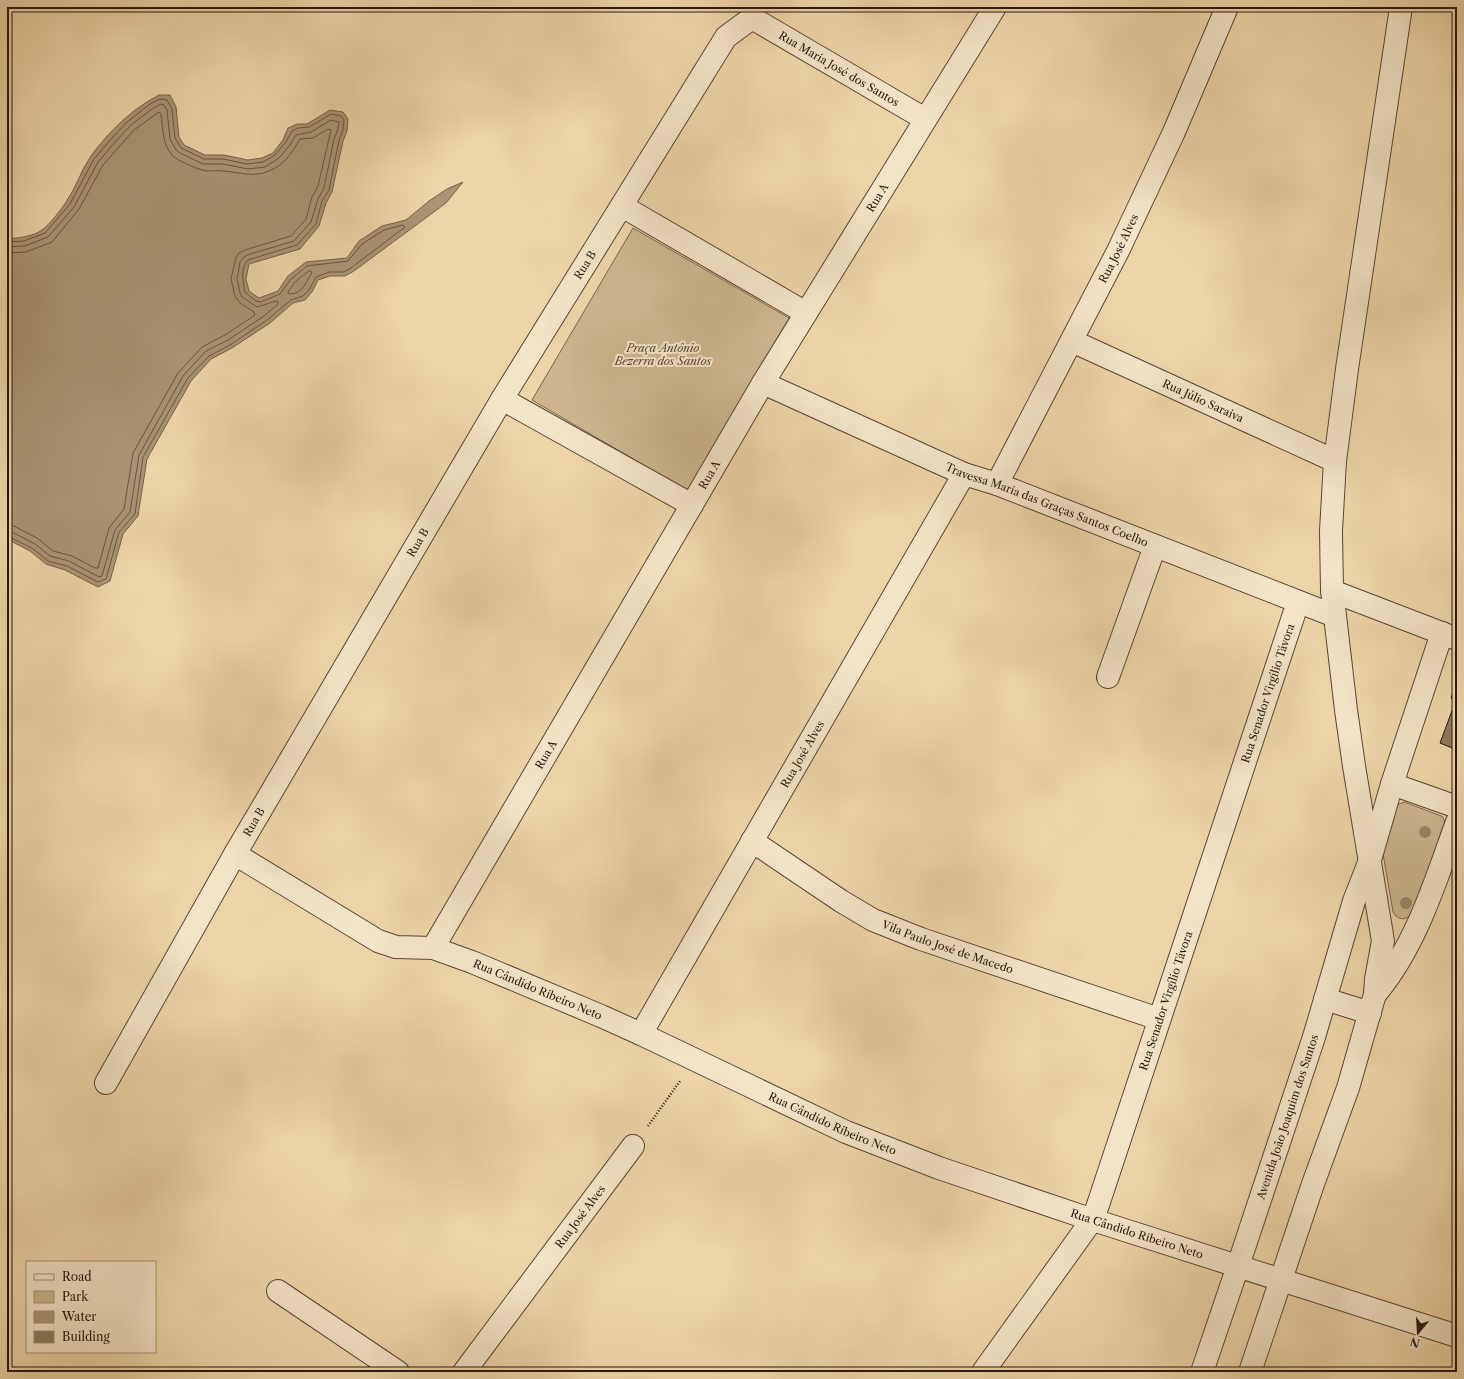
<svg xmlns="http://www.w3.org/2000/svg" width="1464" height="1379" font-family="'Libre Caslon Text',serif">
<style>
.green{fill:#ccb58f;stroke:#7a664e}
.water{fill:#aa9474;stroke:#76624b}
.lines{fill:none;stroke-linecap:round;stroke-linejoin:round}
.shore{stroke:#685641;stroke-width:1}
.building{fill:#8e7a5f;stroke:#27170e}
.minor-casing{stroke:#594635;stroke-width:24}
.path{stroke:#27170e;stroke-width:2.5;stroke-dasharray:1 2;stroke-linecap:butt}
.minor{stroke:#f4e4c7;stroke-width:22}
.tree{fill:#9c8669}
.labels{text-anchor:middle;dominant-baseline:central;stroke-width:4;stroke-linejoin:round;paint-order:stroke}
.street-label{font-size:11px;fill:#27170e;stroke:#f4e4c7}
.park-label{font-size:11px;font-style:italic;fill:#594635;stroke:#f4e4c7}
</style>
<rect width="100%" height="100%" fill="#eed5a9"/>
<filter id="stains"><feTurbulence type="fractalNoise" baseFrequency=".005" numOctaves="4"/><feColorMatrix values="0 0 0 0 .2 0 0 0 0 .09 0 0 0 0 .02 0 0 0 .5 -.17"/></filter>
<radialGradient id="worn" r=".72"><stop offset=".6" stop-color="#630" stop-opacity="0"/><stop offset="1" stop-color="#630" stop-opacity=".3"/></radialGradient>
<path class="green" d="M633,228L789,318L688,491L532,400Z
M1404,802L1439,815L1443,817L1445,823L1413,912C1407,921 1398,921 1393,912L1382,848L1397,805Z"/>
<path class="water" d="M159,95H170L176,107L179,137L184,145L205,155H224L248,160L262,158L273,153L283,140L288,128L297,124H307L330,110L343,112L348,119L347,131L343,141L332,192L326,203L319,226L300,249L249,264L246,279L249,291L259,298L278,291L288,276L306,262L347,258L359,241L382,226L406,220L429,201L447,189L463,182L446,203L354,271L345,276H330L318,280L312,292L305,300L293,303L270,323L232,348L211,359L191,381L147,459L138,516L123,534L110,581L98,587L65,570L46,564L30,551L7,539V238C17,239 34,236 42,230C49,225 62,209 66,202C76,188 81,170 91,156C109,131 132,109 159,95Z"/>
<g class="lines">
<path class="shore" d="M7,242L24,241L45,233L70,204L94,159L112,138L127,122L150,104L160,99L167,100L172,109L175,138L181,148L204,159H223L247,164L263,162L274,156L286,142L292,131L298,128L309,127L331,114L341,116L344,120L343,130L339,140L329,190L322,201L316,224L297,245L248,260C240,267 243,283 245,292L256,301L261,302L280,294L291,279L307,266L348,261L362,244L384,230L403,225L405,227L351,268L344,272H329L316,277L309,290L303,296L291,300L267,320L230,345L209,356L188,378L143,457L135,514L119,532L106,579L98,582L67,566L48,561L32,548L7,536
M7,247L25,246L48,237L74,207L98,162L116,141L131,125L152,109L161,104L164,105L167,110L170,139L176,150L180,153L203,164H223L248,169L265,167L279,158L290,145L296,135L311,132L331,120L339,122L338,129L334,139L324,188L318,199L311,222L294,241L247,255L243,258L240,262L237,279L240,293L242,297L257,307L276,301L278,302V304L264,316L228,340L206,351L183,376L139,455L130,512L115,530L102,576L99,577L69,561L50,556L35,544L12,532L7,531
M7,253L26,252L52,242L79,209L103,165L134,130L159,112L161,114C163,128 162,143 172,155C176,160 195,168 202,170C209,172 216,170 223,171C238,172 254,178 269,171C284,165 292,153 300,139L313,138L328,129L331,130L318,186L312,197L306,219L291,236L245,250L239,253L236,258L231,279L235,296L240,303L254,312L255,315L225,335L202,347L178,373L133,453L124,509L109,528L98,568H95L72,556L53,551L37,538L14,526L7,525
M309,271H311L312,273C305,283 303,294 289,294L288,292L295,282Z"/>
</g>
<path class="building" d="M1457,681V750L1440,743L1456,700L1451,698Z"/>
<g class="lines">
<defs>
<g id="minor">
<path d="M622,206L806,313"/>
<path id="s1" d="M1072,341L1335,461"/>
<path id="s2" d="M763,383L964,474L997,484L1335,616"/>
<path d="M502,399L692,505"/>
<path id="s3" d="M997,484L1118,251L1174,132L1227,7"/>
<path d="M1332,591L1457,639"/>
<path d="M1108,677L1155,546"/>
<path d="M1392,784L1457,807"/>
<path id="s4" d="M752,841L841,901L873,920L921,939L1159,1019"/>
<path id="s5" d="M235,854L378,941L396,947L433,948L472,962L601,1016L641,1034L846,1132L939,1168L1093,1220L1457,1336"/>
<path id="s6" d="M433,948L763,383L995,7"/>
<path d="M1377,992C1417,944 1436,879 1457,822"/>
<path d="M1325,999L1370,1013"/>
<path id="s7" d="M641,1034L964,474"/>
<path id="s8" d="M106,1083L235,854L502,399L726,37L752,18L925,119"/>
<path d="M278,1291L398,1372"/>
<path id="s9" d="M464,1372L633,1146"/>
<path id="s10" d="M983,1372L1092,1220H1093L1298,602"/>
<path id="s11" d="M1202,1372L1238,1266L1314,1037L1354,901L1370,860L1392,784L1442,633"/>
<path d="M1250,1372L1313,1184L1348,1088L1375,994L1376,979L1383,941L1354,766L1346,710L1332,590L1331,531L1335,461L1347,369L1401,7"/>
</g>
</defs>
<use href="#minor" class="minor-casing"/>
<path class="path" d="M648,1126L680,1081"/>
<use href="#minor" class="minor"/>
</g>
<g class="tree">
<circle cx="1425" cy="832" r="6"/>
<circle cx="1406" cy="903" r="6"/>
</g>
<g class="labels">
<g class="street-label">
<text stroke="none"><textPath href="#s8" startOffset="1349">Rua Maria José dos Santos</textPath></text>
<text stroke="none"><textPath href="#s6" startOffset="872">Rua A</textPath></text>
<text stroke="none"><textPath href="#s3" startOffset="265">Rua José Alves</textPath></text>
<text stroke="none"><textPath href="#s8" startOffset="948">Rua B</textPath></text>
<text stroke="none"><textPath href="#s1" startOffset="144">Rua Júlio Saraiva</textPath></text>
<text stroke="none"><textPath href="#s6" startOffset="548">Rua A</textPath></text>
<text stroke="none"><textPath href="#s2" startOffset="309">Travessa Maria das Graças Santos Coelho</textPath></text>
<text stroke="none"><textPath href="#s8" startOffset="624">Rua B</textPath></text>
<text stroke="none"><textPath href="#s10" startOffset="743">Rua Senador Virgílio Távora</textPath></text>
<text stroke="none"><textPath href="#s6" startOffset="224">Rua A</textPath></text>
<text stroke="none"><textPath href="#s7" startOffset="323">Rua José Alves</textPath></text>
<text stroke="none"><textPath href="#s8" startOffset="300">Rua B</textPath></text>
<text stroke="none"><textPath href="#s4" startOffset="224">Vila Paulo José de Macedo</textPath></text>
<text stroke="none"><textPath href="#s5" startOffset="336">Rua Cândido Ribeiro Neto</textPath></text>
<text stroke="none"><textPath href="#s10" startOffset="419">Rua Senador Virgílio Távora</textPath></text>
<text stroke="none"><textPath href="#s11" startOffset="269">Avenida João Joaquim dos Santos</textPath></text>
<text stroke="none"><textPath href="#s5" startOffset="660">Rua Cândido Ribeiro Neto</textPath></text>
<text stroke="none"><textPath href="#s9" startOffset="194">Rua José Alves</textPath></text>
<text stroke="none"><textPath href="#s5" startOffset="984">Rua Cândido Ribeiro Neto</textPath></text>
</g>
<g class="park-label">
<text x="663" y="348">Praça Antônio<tspan x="663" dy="13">Bezerra dos Santos</tspan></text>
</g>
</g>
<rect width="1464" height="1379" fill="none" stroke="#eed5a9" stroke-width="24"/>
<rect x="8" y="8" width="1448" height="1363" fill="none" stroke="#27170e" stroke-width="2"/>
<rect x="12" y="12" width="1440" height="1355" fill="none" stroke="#27170e"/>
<rect x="26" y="1261" width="130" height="92" fill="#f4e4c7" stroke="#a2927d"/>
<rect x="34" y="1274" width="20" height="6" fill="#f4e4c7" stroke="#a2927d"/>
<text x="62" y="1281" font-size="12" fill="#27170e">Road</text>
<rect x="34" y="1291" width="20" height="12" fill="#ccb58f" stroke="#a2927d"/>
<text x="62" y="1301" font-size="12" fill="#27170e">Park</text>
<rect x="34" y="1311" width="20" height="12" fill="#aa9474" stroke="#a2927d"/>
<text x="62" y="1321" font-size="12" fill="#27170e">Water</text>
<rect x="34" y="1331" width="20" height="12" fill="#8e7a5f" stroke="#a2927d"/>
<text x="62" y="1341" font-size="12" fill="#27170e">Building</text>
<g transform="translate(1418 1333) rotate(198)" stroke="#f4e4c7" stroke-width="3" paint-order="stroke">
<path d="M0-3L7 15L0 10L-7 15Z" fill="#27170e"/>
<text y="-6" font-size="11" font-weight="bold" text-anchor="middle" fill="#27170e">N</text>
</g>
<rect width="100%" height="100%" filter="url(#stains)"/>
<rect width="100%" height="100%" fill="url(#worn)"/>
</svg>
